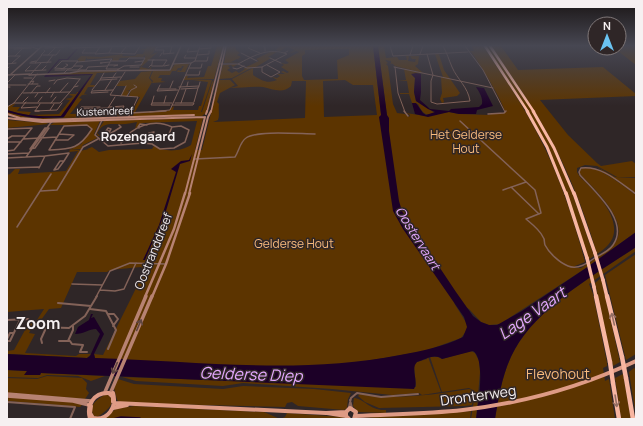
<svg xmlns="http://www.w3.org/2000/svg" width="643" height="426" font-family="Manrope,sans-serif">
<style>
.green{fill:#5c3400;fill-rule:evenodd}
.water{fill:#1c0027}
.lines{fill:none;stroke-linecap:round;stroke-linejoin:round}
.stream{stroke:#1c0027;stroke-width:1.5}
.pedestrian{stroke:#836258;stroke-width:1}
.minor-far2{stroke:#836258;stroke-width:1}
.minor-far1{stroke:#836258;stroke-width:1.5}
.minor{stroke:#836258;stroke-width:2}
.tertiary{stroke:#836258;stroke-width:1.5}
.secondary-far3{stroke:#b78272;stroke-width:1.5}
.secondary-far2{stroke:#b78272;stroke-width:2}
.secondary-far1{stroke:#b78272;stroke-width:2.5}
.secondary{stroke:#b78272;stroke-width:3.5}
.primary{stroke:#de9b85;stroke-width:4}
.motorway-far3{stroke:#f8b6a1;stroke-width:2.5}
.motorway-far2{stroke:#f8b6a1;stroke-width:3}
.motorway-far1{stroke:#f8b6a1;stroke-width:3.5}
.motorway{stroke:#f8b6a1;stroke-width:4.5}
.motorway-bridge-far1{stroke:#f8b6a1;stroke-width:3.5}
.motorway-bridge{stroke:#f8b6a1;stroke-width:4.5}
.oneway{stroke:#946e64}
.oneway2{stroke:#5f4641}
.labels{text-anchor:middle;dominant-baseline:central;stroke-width:3;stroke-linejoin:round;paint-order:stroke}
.far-street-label{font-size:10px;fill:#f6f0f1;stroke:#2f2627}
.park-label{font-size:12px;fill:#f9bb7d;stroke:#2f2627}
.street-label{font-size:12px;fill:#f6f0f1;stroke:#2f2627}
.neighbourhood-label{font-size:13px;font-weight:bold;fill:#f6f0f1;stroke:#2f2627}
.water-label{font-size:13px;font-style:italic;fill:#e4a8fe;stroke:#2f2627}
.near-park-label{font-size:14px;fill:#f9bb7d;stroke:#2f2627}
.near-street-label{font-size:14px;fill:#f6f0f1;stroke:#2f2627}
.near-water-label{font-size:16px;font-style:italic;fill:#e4a8fe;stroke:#2f2627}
.near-neighbourhood-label{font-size:16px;font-weight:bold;fill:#f6f0f1;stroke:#2f2627}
</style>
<rect width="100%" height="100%" fill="#2f2627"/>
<path class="green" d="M141,46H159L156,47L153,53L150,55L158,52C152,57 147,62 141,67L149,69L152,66L150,70H139L145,58V55L143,57L120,58L118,61H112L113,58L87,59V57L84,62H78L79,60H77L81,56L101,57L123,54L122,56H135L137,54H143L145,50L139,49H146L147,47Z
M217,46H223L214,79L183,80L186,76H188L187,78L204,77L208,66H211L212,63Z
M227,46H235L236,50L240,53L237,55L241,57L238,59L242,61L237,59L231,62H240L224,63Z
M279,46H373L381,113L387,116L378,46H384L386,58L397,57L399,60H407L406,56H409L408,61L415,62L416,59H412L410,56H419L418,64L415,66L423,73L395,66L393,64L389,63H391V61L385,60L388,63L386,64L388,66L393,104L397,113L405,114L409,117L410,115L406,113L425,116L449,112L459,114L489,115L493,113H505C506,107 478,60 471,52L468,51H474L472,46H483C501,73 520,100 535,129C558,171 573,217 585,262L575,266L576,268H581L584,266C594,259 606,252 614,244C632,222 593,188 580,174L579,172L582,168C596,163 624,187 636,195V232L586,268L500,324L489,325L481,322L469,309L454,303L467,324V330L461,338L425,351L343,365L236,370L95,358L94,354L103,355L144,272L145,269L141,267L110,270L107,272H77L61,308L49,309L41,320H37L44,309L7,312V175L10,174L15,169H20L18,174L66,171L78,151L69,152L70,150H79L80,151L89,149H87L92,147L99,152L109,150L152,149L154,146C163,152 181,152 191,145L197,121L142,123L135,129L137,122C131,123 124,125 118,124C108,124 103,123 97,133L100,136H98L96,133L104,121L203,118L195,150H202L219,80H230L235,85L220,93L217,102L219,104C218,110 220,115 218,120L213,122L305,118L306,81H292L291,86C283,94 272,89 263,87C252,86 240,88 230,88L238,86L232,79L253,68V75C261,80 267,84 277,80L272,77L277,78L280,76L277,74H285L281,72L283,71L287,73L289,72L281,67L284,65L281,63L286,64L289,63L285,60L299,52L296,51L288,54L295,50L287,47L280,51L276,50ZM349,49V55L337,60L338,79L304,80L302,76V56L305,54V50ZM345,80L353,85H373L377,115L324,117L323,81Z
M485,46H489C513,82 539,117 557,156C572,188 582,222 594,256L588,260L580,232L550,154L524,105Z
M491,46H501L518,70L603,67L636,94V96L540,100L568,135L597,163L601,166L632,161L636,164V177H617L597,166L585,165L577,168V172L580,177C594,190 624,219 611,241C608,246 602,251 597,254C583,206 564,160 538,117C524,93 507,70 491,46Z
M619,46H636V65L614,48H619Z
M272,51H275V53L276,51H279L268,57L271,58L256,67H249L251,68L232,78L219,79L223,65L238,64L233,67L231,65L228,66L230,68L227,70L232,73L236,71L239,73L245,69L243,68H247L246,67L259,61L256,59Z
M435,54H439L444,70L460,93L457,96L443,98L444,102L442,103L440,99L442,93L441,77H443Z
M175,64H189L185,72H177L178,70L181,71L184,66H182L181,68H178L176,71H172L170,75H160L158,78H162L161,81L166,82L152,83L153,81L150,78L153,71H170Z
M404,69L421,73L412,75L415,78L414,92L416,101L435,113C425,117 422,112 418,104L412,103L409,94H400V93H409L407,81L398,80H406Z
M117,70L116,72L97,73L90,85H95L94,87H88L84,94H88L82,95L79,98L82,99L70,114L113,113L130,110L128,115L44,119L17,117L7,114V112L31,118H63L93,74L47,76L48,74Z
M152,71L149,78L152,82L135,112H132L140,97L129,96L131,90L126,91H129L127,96H121L126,86H116L120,81L135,79L141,72Z
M193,80H212L201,112L135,115L202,112L212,82L214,80L206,113L202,116L130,118L132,116L130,115L131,113L168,111L174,106L173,110H198L199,106H201L208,82Z
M77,92H79L61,116C42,117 26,116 7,110V107L16,103L12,107H20L17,111L31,112L29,115L59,114L70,100L65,99L71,98L73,96L69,95L70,94H76Z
M7,120L46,123L49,124L7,128Z
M100,121L94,134L97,138L83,145L81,149L69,150L81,144L91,129L86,125H50L55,122Z
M597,167L615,177L636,178V194Z
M636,247V251L589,284L593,294L607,363V366L603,368L605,381L609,379L615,419H495C499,395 503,370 515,349C539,306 596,274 636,247Z
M636,254V354L626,360L605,275Z
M601,278L620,362L613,366L595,283Z
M30,321L34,324L29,333L35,334L25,353L76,356L79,354H91L87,358L7,354V351L14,350Z
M471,351L475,353L479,361L480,372L476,419H471L475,394L473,390L469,388L442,392L430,357H438L442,359Z
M428,357L441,392L422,395L419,393L392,395L332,389L243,383L223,386L136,381L122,377L416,387L414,365L417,362L427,359Z
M634,368L636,369V416L629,372Z
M7,370L27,371L25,375H40L41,373L105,376L91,381L78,376L47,375L38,378L7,377Z
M623,374L631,419H621L615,378Z
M47,376L82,378L87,383L86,389L89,393L85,399L7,393V378L37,379Z
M118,379L134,384L223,389L243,386L314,389L351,393L348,399L347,408L344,410L298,406L292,402L287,403L285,407L121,403L117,400L114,388Z
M469,389L472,390L474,394L472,405L465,406L379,408L365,402L358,396L360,394C398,400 431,395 469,389Z
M106,394C121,401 104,413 97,417L94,416C87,405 98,399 106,394Z
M7,397L62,400L83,404L80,407L7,401Z
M354,398C365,399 370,411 386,410V413L358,412L353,406Z
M135,406L264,412L280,419L285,417L287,413L343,417L345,419H103L117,408Z
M471,411L470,419H358L359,418Z"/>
<path class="water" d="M373,46H378L387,115L389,118V131L399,201L402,211L456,292L473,316L481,322L489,325H497L522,311L586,268L636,232V247C596,274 539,306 515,349C503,370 499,395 495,419H476C478,405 486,359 473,351L442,359C434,353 425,360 417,362C410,369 419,381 414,389L41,373L40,375H24L27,371L7,370V354L87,358L90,356L100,334L96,329C89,329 84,334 75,334L78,327L89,320L91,314H93L91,318L94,317L104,334L94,354L95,358C197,361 299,375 400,355C421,351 443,347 463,337L467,327L464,317L403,229L393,211L379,117L381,115Z
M76,49H78L68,60H60L47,75L93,74L64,117L127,115L38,118L23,116L7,112V110C26,116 42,117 61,116L91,75L44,77L59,59H67Z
M416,73L421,74V92L420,100L430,109L449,111L451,109L479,107L482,104C483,97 479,92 476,87L484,88L493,106L477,110L476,114H459L449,112L428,117L415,114L412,103H416L423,113L426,115L435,112L428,109L416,101L414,92L415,78L411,74Z
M192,154L190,161L180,164L166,211L145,260H143L159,225L176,172L171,169L181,161L189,160Z"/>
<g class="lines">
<path class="stream" d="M113,419L121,417L140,418
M147,419H152"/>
<path class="pedestrian" d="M160,56L162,53
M148,60H154
M164,66L169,65
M149,67L151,65
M113,77L116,73
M101,78L104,73
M7,83L15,75
M7,85H26
M187,86L188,82
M199,86L200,82
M7,87H10
M170,88L173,81
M158,89L160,85
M92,90L100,80
M105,90L112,79
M194,102L198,88
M152,103L154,96
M164,103L166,96
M181,103L186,89"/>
<path class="minor-far2" d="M9,46L7,48L32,47L38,49
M172,46L157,47L155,50H164L163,54L174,53
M250,46L248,48L260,53
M263,46L265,47V51
M390,46L393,56L468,52
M465,46L483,70L505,112
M41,47L56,46
M100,47L95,54L109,53L112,47
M45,48L64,47
M72,48L130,46
M189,48L187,52L198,51
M14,49L31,48
M85,49L82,53H95
M199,49L211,48V46
M109,53L135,54L140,46
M121,53L126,47
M170,53L172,46
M241,53L257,61
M420,54L423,46
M427,54L433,75L431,81V102L437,104L470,101C468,87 457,79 452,67C449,60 447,53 443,46
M41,55L45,51L44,50
M42,55L35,63L51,62
M43,55H56L60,50
M48,55L55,48
M186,55L184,58H196
M197,55L209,54V51
M410,55L413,46
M15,56L22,49
M7,58L9,56H20
M270,58L281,63
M153,60H167L163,66H152Z
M195,61H207L208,57
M31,62L36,61
M77,62L112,59L110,61H126L129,58H145L141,65L124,66L117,70
M110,62L106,69H119
M135,62L143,61
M12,63L20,56
M30,63H35
M47,63L53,55
M102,63H100L110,62
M7,64L16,63
M173,64L191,63
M219,64H238
M108,65H118L114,66
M267,65L280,72L271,77L262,72V67L287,54L284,53
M30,66L25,71L46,70
M74,66H81
M130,67H139
M262,67L247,68L238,64C253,56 267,48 284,53L288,51
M394,67L493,88
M395,67L398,93L405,112
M55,68L62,61H78L72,68L68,69
M55,68L68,69
M189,68H201L202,64
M233,68L237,69L244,66
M7,69L9,67
M62,69L68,65L66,64
M42,70L46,66
M55,70H65
M78,70L83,66H81
M125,72L110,95L138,97L131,112
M64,73L67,70H86L88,67L107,66
M30,75L41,63
M186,75H199L200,71
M24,78H32
M117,79L100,80L101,78L121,77
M49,81L55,80
M30,82L34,81L32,84
M28,84H38
M54,84L57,80L67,78L80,79
M74,87L78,86
M179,87L199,86L198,88L181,89
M176,89H158L157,91L178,90
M60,92L68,83
M108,92L91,93L92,91L113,90
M23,93L70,92L80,79
M31,93L37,86H40
M46,93L50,88
M121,96L126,86
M127,96L131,90L137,87L134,85
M35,97L38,93
M51,97L54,92
M23,102L28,97
M26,102L21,108L37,107
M38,102L42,97
M14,103H60L70,92
M51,103L56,97
M40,104L35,111L57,110L62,103
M170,105H151L152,103H172
M172,105H193L194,103H175
M7,107L14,103L37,74
M100,107H81L80,109L108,108L115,97
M109,107L124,106L123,108H110
M50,110L54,104
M150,112L170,110L191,63L195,61L200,46"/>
<path class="minor-far1" d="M35,111H39
M404,111L408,116
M130,113L166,111
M488,114L504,113L506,111
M128,118L131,111
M102,120L95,135L108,146L143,143L152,144L160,149L174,148L185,142L189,130L181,126L172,127
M460,121L535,190L541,213L526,219C532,224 540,230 543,237C545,239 544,243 545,245C549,253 560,263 568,266C578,270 588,263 596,257C602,254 609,251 613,245C630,221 594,191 580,175L579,172L581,168C602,165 620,183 636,194
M87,125L92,129C79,149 72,149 49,150L64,126Z
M108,128L111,129L110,131H106Z
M139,128L138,127L140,124L147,125
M7,129L32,128L14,150L7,151
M109,133L110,131
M169,134L172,127
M169,135H172L173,136L168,139Z
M7,139L12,136H25
M23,139L57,137
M55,140H68L74,135L59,134
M100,140L121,127L119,125
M7,142H21
M121,143C132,126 154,118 172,127
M145,144L149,133L154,132L153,134L149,135
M30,149L35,148L49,128
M30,149L45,128H48
M7,154L29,153
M45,156L69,153L64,161
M26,157L52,121
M7,158L45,156L39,168
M195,159L235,157C239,151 240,142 246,138C257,130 300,134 315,134
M60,161H64L58,169L54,170Z
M7,168L39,167
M511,187L539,214
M503,190L526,182
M41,191L57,190L83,147L98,139
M17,227L51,174
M72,284L102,285
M100,290L115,291L124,289L136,263
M96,297L110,271L130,263L166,264"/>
<path class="minor" d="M58,303L91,306
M90,309L106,311L116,330L108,349
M108,314H114L118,319L113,326
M7,320L28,319L40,327L69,328L85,316L97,296
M7,339L10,333H14
M7,341H10L20,320
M59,341H70L72,344L83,345L80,352H87
M68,341L73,330V326
M42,343L41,339L46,328
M350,400L352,408
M7,402L75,407L70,419
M349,407L351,398L357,393L381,397L418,394"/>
<path class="tertiary" d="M7,75L30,74
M10,75L41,47
M29,75L70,73L80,71L170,70L181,46"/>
<path class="secondary-far3" d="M207,112L224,46
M211,112L226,46"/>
<path class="secondary-far2" d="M7,114L20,118L43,120L194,115
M206,114L207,111
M7,118L42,122L205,117
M185,194L205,117
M189,194L208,117L211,111"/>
<path class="secondary-far1" d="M145,297L174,229L185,193
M152,297L166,264L190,193"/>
<path class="secondary" d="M105,392L146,296
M7,394L91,401
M110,394L152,296
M7,396L73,401L89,405"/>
<path class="primary" d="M115,403L326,413L346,412
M89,405L91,406L90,413L93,418C108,421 117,407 113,393
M113,408L127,405
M327,413L346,416
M356,416C392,414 427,414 463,410C523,403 581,387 636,361
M90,419C86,405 94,392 109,393L113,397V402
M349,419L346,416V412L350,408L356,412L354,419"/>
<path class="motorway-far3" d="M485,46L528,112
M490,46L534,112"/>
<path class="motorway-far2" d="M527,111L547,147L566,194
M533,111L554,148L574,194"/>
<path class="motorway-far1" d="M566,193L587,258
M574,193L595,253
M603,280L607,297
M594,287L596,297"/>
<path class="motorway" d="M596,296L610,362
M607,296L622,357
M626,378L633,419
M613,383L619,419"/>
<path class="motorway-bridge-far1" d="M595,253L603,280
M587,258L594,287"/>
<path class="motorway-bridge" d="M622,357L626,378
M610,362L613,383"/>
</g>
<defs><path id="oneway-shaft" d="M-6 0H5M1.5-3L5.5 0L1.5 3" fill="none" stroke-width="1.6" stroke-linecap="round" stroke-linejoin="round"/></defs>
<g class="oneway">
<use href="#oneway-shaft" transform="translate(613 319) rotate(-103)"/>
<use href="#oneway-shaft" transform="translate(616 401) rotate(81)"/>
</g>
<g class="oneway2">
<use href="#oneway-shaft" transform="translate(139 325) rotate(-67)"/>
<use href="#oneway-shaft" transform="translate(115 368) rotate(113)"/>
</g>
<linearGradient id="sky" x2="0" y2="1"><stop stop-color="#1a1515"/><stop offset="0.43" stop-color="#474752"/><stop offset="1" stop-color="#474752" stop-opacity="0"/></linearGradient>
<rect width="643" height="106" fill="url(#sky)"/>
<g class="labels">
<g class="far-street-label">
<text transform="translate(105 111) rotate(-2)">Kustendreef</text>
</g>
<g class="park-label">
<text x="466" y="134">Het Gelderse<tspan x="466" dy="14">Hout</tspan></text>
<text x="294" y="243">Gelderse Hout</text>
</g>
<g class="street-label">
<text transform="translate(153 251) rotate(-68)">Oostranddreef</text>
</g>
<g class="neighbourhood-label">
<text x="138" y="136">Rozengaard</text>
</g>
<g class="water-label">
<text transform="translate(418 238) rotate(58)">Oostervaart</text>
</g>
<g class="near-park-label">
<text x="558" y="373">Flevohout</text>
</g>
<g class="near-street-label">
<text transform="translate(478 395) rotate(-8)">Dronterweg</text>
</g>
<g class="near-water-label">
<text transform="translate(532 313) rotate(-35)">Lage Vaart</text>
<text transform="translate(251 374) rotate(2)">Gelderse Diep</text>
</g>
<g class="near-neighbourhood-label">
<text x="38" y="323">Zoom</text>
</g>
</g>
<rect width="643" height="426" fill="none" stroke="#f6f0f1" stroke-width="16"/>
<g transform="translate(607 36)"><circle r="19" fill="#2f2627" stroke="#7f7778"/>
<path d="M0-3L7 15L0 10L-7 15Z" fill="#6ac3f1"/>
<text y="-6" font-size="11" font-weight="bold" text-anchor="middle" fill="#f6f0f1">N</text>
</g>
</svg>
